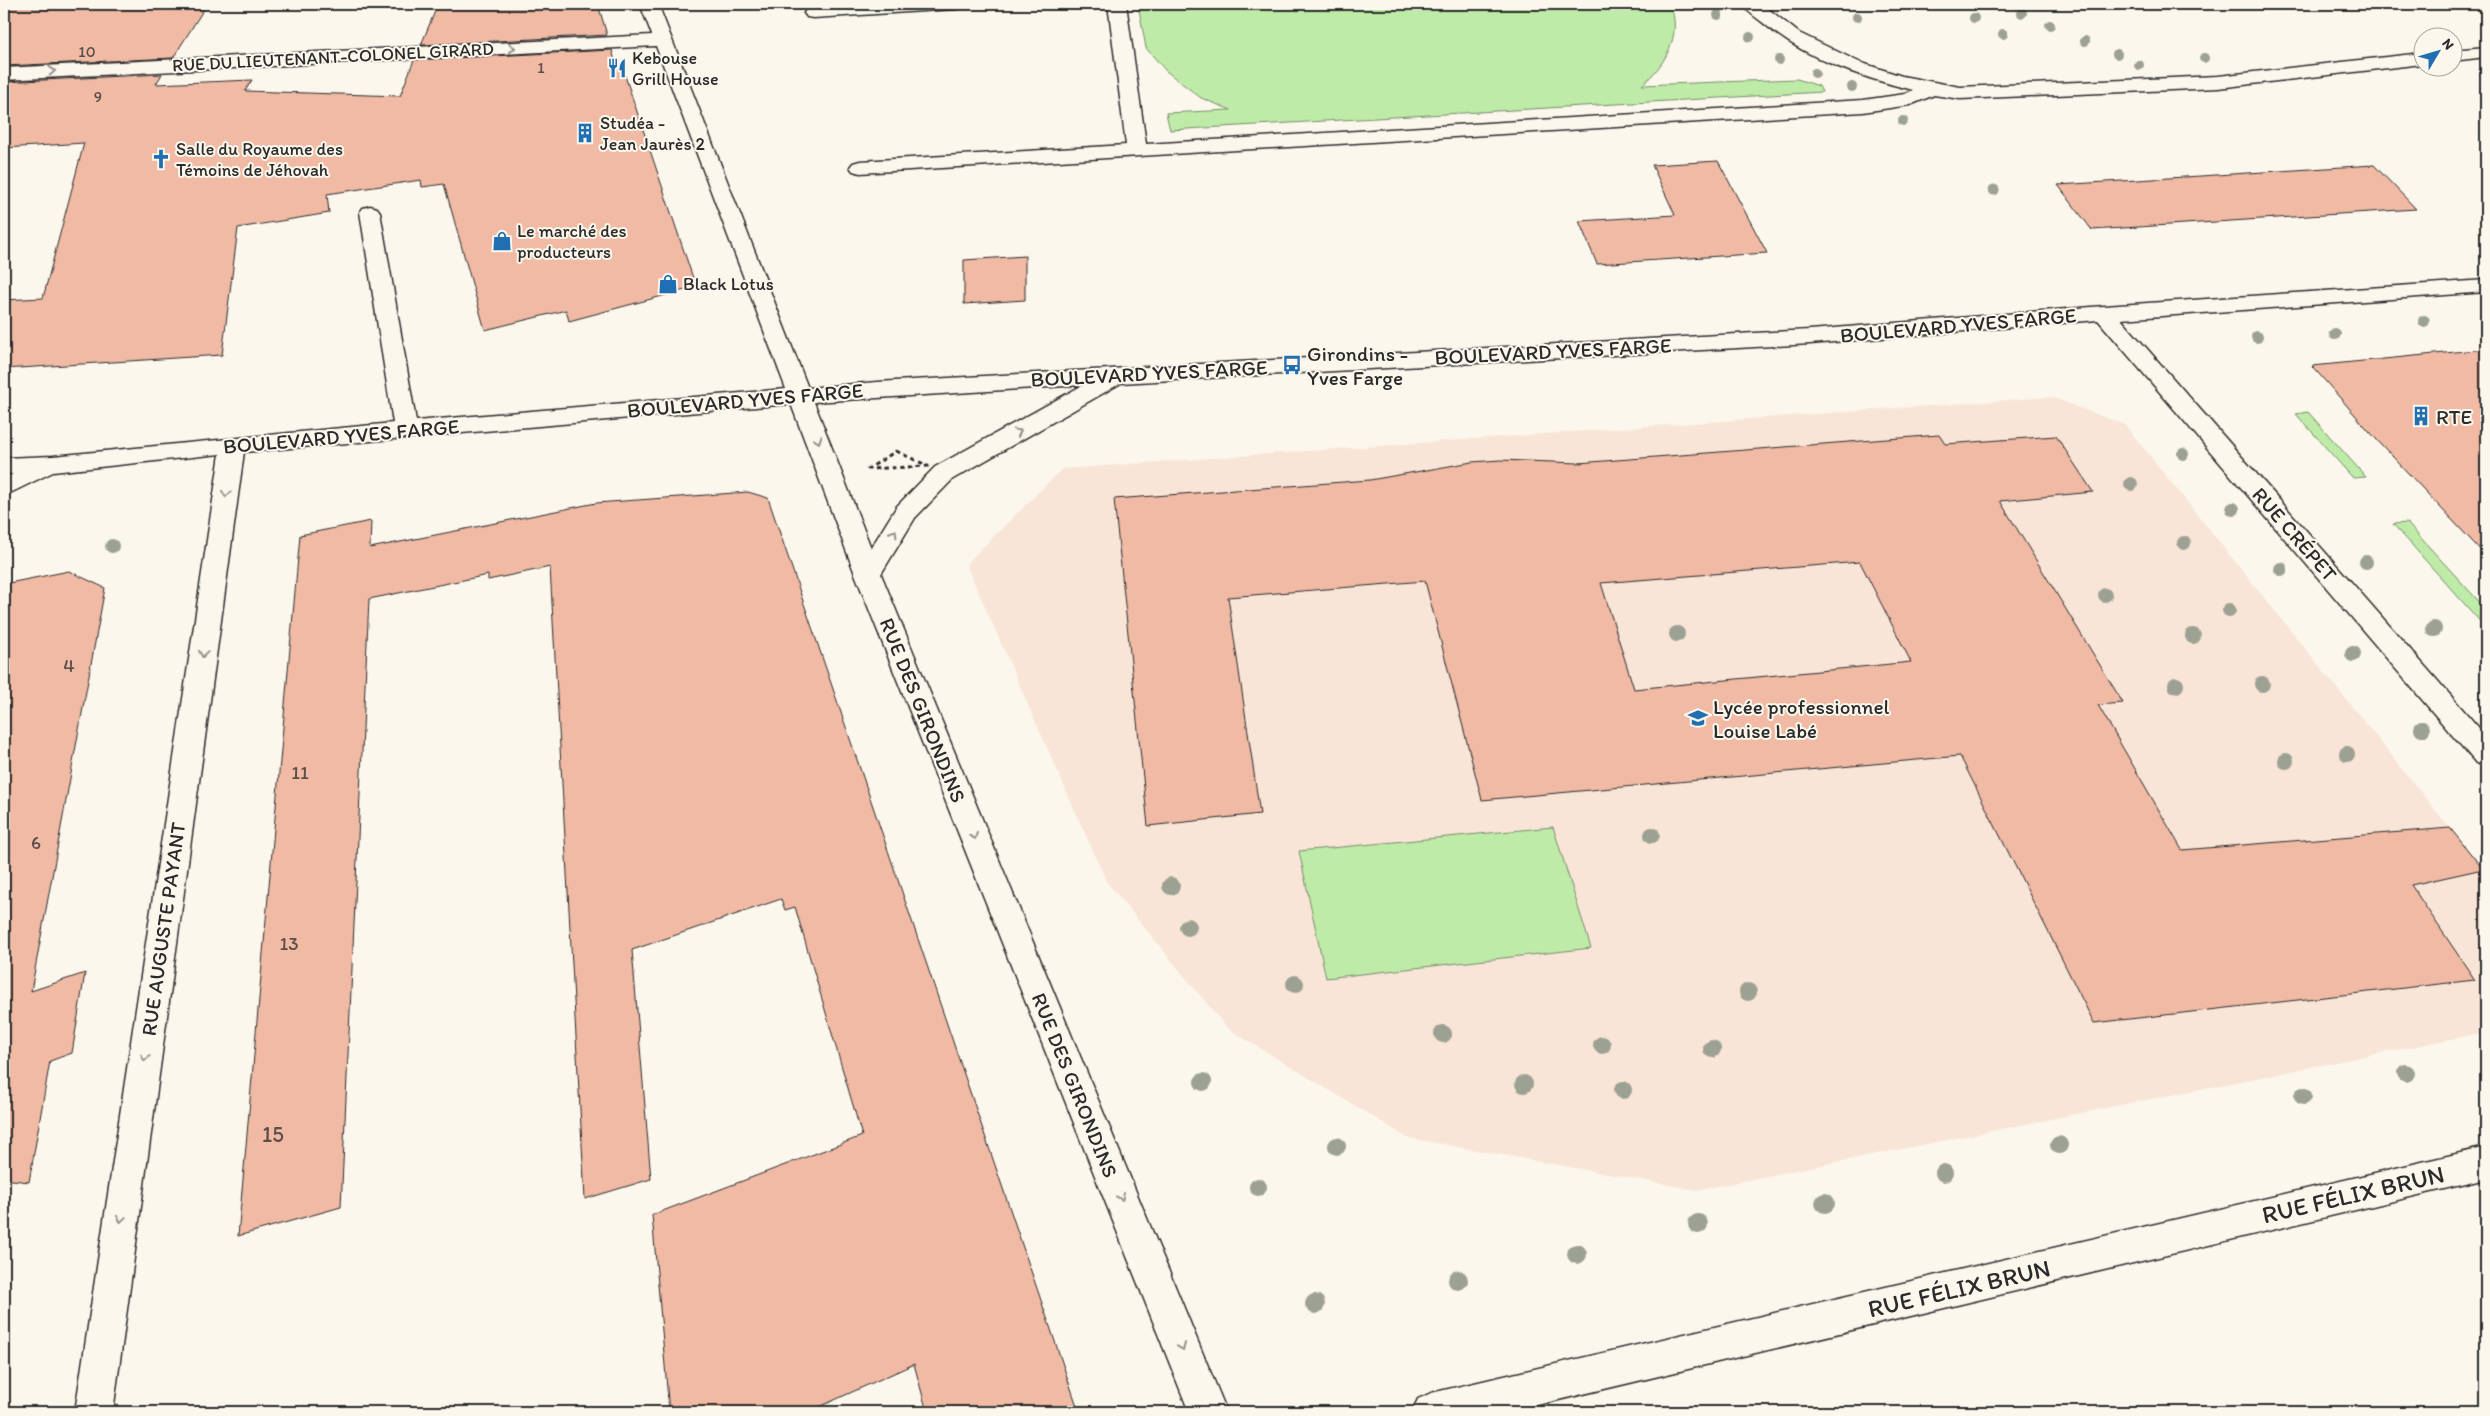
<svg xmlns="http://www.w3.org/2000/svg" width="2490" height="1416" font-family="Itim,sans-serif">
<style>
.built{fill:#f8e5d7}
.green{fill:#bfeba8;stroke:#758b6a}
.building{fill:#f0baa5;stroke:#2b2b2b;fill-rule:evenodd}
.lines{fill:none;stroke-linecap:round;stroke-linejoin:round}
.minor-casing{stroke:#2b2b2b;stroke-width:3}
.path{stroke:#2b2b2b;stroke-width:3;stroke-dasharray:4.5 4;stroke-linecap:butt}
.minor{fill:#fbf7ec;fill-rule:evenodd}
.tree{fill:#9da193}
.oneway{stroke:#93918c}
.labels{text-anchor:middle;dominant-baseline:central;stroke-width:4;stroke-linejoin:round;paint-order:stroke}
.far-number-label{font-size:16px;fill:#5c4f4a}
.far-street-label{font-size:18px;fill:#2b2b2b;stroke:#fbf7ec}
.far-poi-label{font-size:18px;fill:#2b2b2b;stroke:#fbf7ec;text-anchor:start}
.number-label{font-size:19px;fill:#5c4f4a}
.street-label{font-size:21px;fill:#2b2b2b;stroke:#fbf7ec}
.poi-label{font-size:21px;fill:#2b2b2b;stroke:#fbf7ec;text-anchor:start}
.near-number-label{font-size:22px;fill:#5c4f4a}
.near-street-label{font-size:25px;fill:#2b2b2b;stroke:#fbf7ec}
</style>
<rect width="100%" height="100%" fill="#fbf7ec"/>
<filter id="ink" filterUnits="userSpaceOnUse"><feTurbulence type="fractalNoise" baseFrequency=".02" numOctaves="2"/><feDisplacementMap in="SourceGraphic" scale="10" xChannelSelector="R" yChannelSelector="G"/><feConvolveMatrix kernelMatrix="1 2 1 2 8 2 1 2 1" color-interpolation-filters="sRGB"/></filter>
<g filter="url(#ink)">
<path class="built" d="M2051,397L2125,425L2486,873V1032L1697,1190L1408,1138L1227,1028L1106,881L966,564L1062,469Z"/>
<path class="green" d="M1138,4H1670C1683,35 1665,65 1642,85L1797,79L1819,86L1822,92L1170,130L1166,113L1231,110L1201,98L1166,71L1146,48Z
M2308,412L2366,477L2353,478L2296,414Z
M2407,523L2486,609V628L2393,524Z
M1553,827L1591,948L1326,978L1299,851Z"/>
<path class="building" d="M4,4H207L173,58L4,66Z
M438,4H598L607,35L421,45Z
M612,50L616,64H621L696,287L569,321L566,310L485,330L444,184L422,187L421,180L327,194L329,213L238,228L222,355L4,369V300L43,298L84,143L4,148V82L162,74L156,84L252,80L245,91L400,96L414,60Z
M1718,161L1767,253L1597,264L1579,221L1675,215L1652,165Z
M2374,165L2416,209L2092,230L2058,185Z
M1025,256V300L964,304V260Z
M2486,349V556L2377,440L2312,366Z
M1939,435L1945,444L2056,436L2093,492L2000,501L2123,703L2098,705L2182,850L2450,828L2483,869L2411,885L2475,980L2094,1023L1960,756L1482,800L1425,581L1228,597L1260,814L1148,826L1114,499L1370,480L1472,462L1500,460L1578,463ZM1860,562L1911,662L1634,689L1601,583Z
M748,492L768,498L1079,1412H927L914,1364L808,1412H669L652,1215L862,1136L795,907L785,910L781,899L632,950L651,1179L585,1199L550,567L488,580V575L369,599L341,1207L238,1236L300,535L371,521L370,548L596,503Z
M69,571L105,588L31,991L85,973L72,1053L50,1061L29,1182L4,1179V584Z"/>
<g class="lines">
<defs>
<path id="minor" d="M640,4H658L808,388L877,382L1810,330L2104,306L2486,280V292L2121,319L2486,736V766L2476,763L2098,320L1810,344L1121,383L953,479L915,518L881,574L1227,1412H1189L855,574L791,404L244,452L113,1412H75L220,454L53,472L4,496V478L13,474H4V458L53,456L393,423L360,212L363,208L370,206L377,208L380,212L416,421L786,389L656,46L4,80V68L652,35ZM1083,385L935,467L897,506L871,548L814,402Z
M876,4H965L962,8L956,9L813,18L807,17L804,13L807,9L813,8Z
M1108,4H1126L1146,144L1863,100L1905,94L1913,90C1860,77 1805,59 1762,22C1755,17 1747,11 1742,4H1762L1799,33L1859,62L1902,76L1960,87L2218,76L2422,53V64L2218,88L1960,99L1934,95L1910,105L1863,112L860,173L853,171L850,167L853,163L860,161L1126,145Z
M2486,47V57L2452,61V50Z
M2486,1147V1179L1508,1412H1412L1418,1399L1431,1393Z"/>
</defs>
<use href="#minor" class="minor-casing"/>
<path class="path" d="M896,451L928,466L868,469Z"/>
<use href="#minor" class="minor"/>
</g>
<g class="tree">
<circle cx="2022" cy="13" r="5"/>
<circle cx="1718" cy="15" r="5"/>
<circle cx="1857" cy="17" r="5"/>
<circle cx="1974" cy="18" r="5"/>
<circle cx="2050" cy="25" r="5"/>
<circle cx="2003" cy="34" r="5"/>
<circle cx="1750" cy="37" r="5"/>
<circle cx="2085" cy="41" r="5"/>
<circle cx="2117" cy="54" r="5"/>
<circle cx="2204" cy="58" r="5"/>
<circle cx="1779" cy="60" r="5"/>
<circle cx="2139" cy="65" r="5"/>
<circle cx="1815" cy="73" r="5"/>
<circle cx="1852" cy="87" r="5"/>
<circle cx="1903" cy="121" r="5"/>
<circle cx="1994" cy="190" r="5.5"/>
<circle cx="2424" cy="321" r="6"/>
<circle cx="2335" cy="334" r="6"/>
<circle cx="2257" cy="337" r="6"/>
<circle cx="2183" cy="454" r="6"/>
<circle cx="2131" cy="484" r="7"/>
<circle cx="2233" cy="509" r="7"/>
<circle cx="2184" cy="543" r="7"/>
<circle cx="112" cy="546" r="7"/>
<circle cx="2366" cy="562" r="7"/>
<circle cx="2281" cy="569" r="7"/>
<circle cx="2105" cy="595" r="7"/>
<circle cx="2229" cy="610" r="7"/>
<circle cx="2434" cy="629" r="8"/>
<circle cx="1677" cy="634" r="8"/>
<circle cx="2193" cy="636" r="8"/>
<circle cx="2353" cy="654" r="8"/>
<circle cx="2262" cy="684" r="8"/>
<circle cx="2176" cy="685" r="8"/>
<circle cx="2422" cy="729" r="8"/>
<circle cx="2347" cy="754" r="8"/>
<circle cx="2286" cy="761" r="8"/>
<circle cx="1652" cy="835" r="8"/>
<circle cx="1171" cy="886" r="9"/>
<circle cx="1188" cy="927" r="9"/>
<circle cx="1295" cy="984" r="9"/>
<circle cx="1748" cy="992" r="9"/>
<circle cx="1443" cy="1034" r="9"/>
<circle cx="1602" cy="1045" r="9"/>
<circle cx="1712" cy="1049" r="9"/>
<circle cx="2406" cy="1073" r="9"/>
<circle cx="1203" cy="1082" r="9"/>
<circle cx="1524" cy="1084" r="9"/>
<circle cx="1623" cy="1090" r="9"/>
<circle cx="2303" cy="1096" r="9"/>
<circle cx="2059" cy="1145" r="9"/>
<circle cx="1337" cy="1146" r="9"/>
<circle cx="1944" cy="1173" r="9"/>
<circle cx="1258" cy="1187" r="9"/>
<circle cx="1825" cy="1203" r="10"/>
<circle cx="1698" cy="1224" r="10"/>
<circle cx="1577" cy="1254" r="10"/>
<circle cx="1458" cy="1280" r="10"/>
<circle cx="1315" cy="1304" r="10"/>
</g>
<defs><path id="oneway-chevron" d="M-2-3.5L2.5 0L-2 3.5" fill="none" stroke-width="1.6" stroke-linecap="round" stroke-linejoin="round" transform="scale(1.25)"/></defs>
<g class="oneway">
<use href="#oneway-chevron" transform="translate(512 48) rotate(-3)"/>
<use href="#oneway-chevron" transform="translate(52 71) rotate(-3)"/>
<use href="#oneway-chevron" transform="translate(1018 432) rotate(-29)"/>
<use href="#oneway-chevron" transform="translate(818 440) rotate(70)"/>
<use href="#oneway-chevron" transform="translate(226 494) rotate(98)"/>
<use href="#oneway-chevron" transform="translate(894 533) rotate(-58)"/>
<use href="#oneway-chevron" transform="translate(203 654) rotate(98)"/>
<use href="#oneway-chevron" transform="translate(974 836) rotate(68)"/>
<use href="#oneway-chevron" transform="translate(145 1058) rotate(98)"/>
<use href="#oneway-chevron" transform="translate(1121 1197) rotate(68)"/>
<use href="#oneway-chevron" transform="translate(121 1219) rotate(98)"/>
<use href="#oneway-chevron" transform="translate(1182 1347) rotate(68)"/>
</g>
</g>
<defs>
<symbol id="restaurant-bare" viewBox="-9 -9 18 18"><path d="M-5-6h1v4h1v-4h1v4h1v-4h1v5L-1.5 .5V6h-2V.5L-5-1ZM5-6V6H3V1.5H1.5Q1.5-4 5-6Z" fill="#1f6fb2" stroke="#fbf7ec" stroke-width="2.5" paint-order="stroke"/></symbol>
<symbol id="building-bare" viewBox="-9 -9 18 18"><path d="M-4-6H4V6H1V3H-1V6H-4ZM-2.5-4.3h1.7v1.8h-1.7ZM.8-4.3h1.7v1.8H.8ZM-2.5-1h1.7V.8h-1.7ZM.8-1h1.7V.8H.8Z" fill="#1f6fb2" stroke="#fbf7ec" stroke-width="2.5" paint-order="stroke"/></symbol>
<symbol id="church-bare" viewBox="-9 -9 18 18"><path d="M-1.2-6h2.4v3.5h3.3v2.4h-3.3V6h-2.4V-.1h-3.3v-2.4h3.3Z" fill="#1f6fb2" stroke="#fbf7ec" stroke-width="2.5" paint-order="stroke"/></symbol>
<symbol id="shop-bare" viewBox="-9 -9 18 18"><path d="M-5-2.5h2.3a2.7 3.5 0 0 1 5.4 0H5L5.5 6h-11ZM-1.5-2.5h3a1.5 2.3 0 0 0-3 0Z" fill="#1f6fb2" stroke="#fbf7ec" stroke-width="2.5" paint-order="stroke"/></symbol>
<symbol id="bus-bare" viewBox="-9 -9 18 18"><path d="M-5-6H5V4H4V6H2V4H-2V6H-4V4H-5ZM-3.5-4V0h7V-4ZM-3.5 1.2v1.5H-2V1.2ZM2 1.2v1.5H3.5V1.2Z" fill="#1f6fb2" stroke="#fbf7ec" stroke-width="2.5" paint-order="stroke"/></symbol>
<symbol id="school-bare" viewBox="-9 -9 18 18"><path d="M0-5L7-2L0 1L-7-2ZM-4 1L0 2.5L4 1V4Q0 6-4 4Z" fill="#1f6fb2" stroke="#fbf7ec" stroke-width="2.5" paint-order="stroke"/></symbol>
</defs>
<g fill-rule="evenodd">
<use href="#restaurant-bare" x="603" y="54" width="28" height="28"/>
<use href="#building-bare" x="571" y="119" width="28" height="28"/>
<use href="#church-bare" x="147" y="145" width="28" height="28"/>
<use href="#shop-bare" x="488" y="227" width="28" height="28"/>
<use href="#shop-bare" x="654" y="270" width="28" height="28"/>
<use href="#bus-bare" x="1278" y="351" width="28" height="28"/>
<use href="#building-bare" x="2407" y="402" width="28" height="28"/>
<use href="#school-bare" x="1684" y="704" width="28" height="28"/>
</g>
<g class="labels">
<g class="far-number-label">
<text x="87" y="51">10</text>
<text x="541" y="67">1</text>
<text x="98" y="96">9</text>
</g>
<g class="far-street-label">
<text transform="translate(333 57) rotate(-3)">RUE DU LIEUTENANT-COLONEL GIRARD</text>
</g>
<g class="far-poi-label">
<text x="632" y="58">Kebouse<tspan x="632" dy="21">Grill House</tspan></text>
<text x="600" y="123">Studéa -<tspan x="600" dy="21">Jean Jaurès 2</tspan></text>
<text x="176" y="149">Salle du Royaume des<tspan x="176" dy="21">Témoins de Jéhovah</tspan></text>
<text x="517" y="231">Le marché des<tspan x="517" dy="21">producteurs</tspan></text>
<text x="683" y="284">Black Lotus</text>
</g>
<g class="number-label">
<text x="69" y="665">4</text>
<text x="300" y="772">11</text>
<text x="36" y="842">6</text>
<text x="289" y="943">13</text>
</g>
<g class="street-label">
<text transform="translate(1958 325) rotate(-5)">BOULEVARD YVES FARGE</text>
<text transform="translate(1553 351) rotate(-3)">BOULEVARD YVES FARGE</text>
<text transform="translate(1149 373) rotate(-3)">BOULEVARD YVES FARGE</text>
<text transform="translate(745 400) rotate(-5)">BOULEVARD YVES FARGE</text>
<text transform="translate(341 436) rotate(-5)">BOULEVARD YVES FARGE</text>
<text transform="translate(2295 534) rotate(49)">RUE CRÉPET</text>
<text transform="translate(923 710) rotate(68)">RUE DES GIRONDINS</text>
<text transform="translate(163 929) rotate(-82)">RUE AUGUSTE PAYANT</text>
<text transform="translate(1075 1085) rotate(68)">RUE DES GIRONDINS</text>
</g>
<g class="poi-label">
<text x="1307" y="353">Girondins -<tspan x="1307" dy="24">Yves Farge</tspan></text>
<text x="2436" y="416">RTE</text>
<text x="1713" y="706">Lycée professionnel<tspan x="1713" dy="24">Louise Labé</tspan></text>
</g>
<g class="near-number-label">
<text x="273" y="1134">15</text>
</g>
<g class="near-street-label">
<text transform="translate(2353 1194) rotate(-13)">RUE FÉLIX BRUN</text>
<text transform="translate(1959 1288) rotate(-13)">RUE FÉLIX BRUN</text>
</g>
</g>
<rect width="2490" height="1416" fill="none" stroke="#fbf7ec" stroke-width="20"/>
<rect x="10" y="10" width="2470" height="1396" fill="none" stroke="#2b2b2b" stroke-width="2" filter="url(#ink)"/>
<g transform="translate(2438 52) rotate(52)"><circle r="24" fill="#fbf7ec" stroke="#a8a59f"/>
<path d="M0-4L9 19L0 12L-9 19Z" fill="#1f6fb2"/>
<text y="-8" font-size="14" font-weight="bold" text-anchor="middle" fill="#2b2b2b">N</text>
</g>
</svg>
